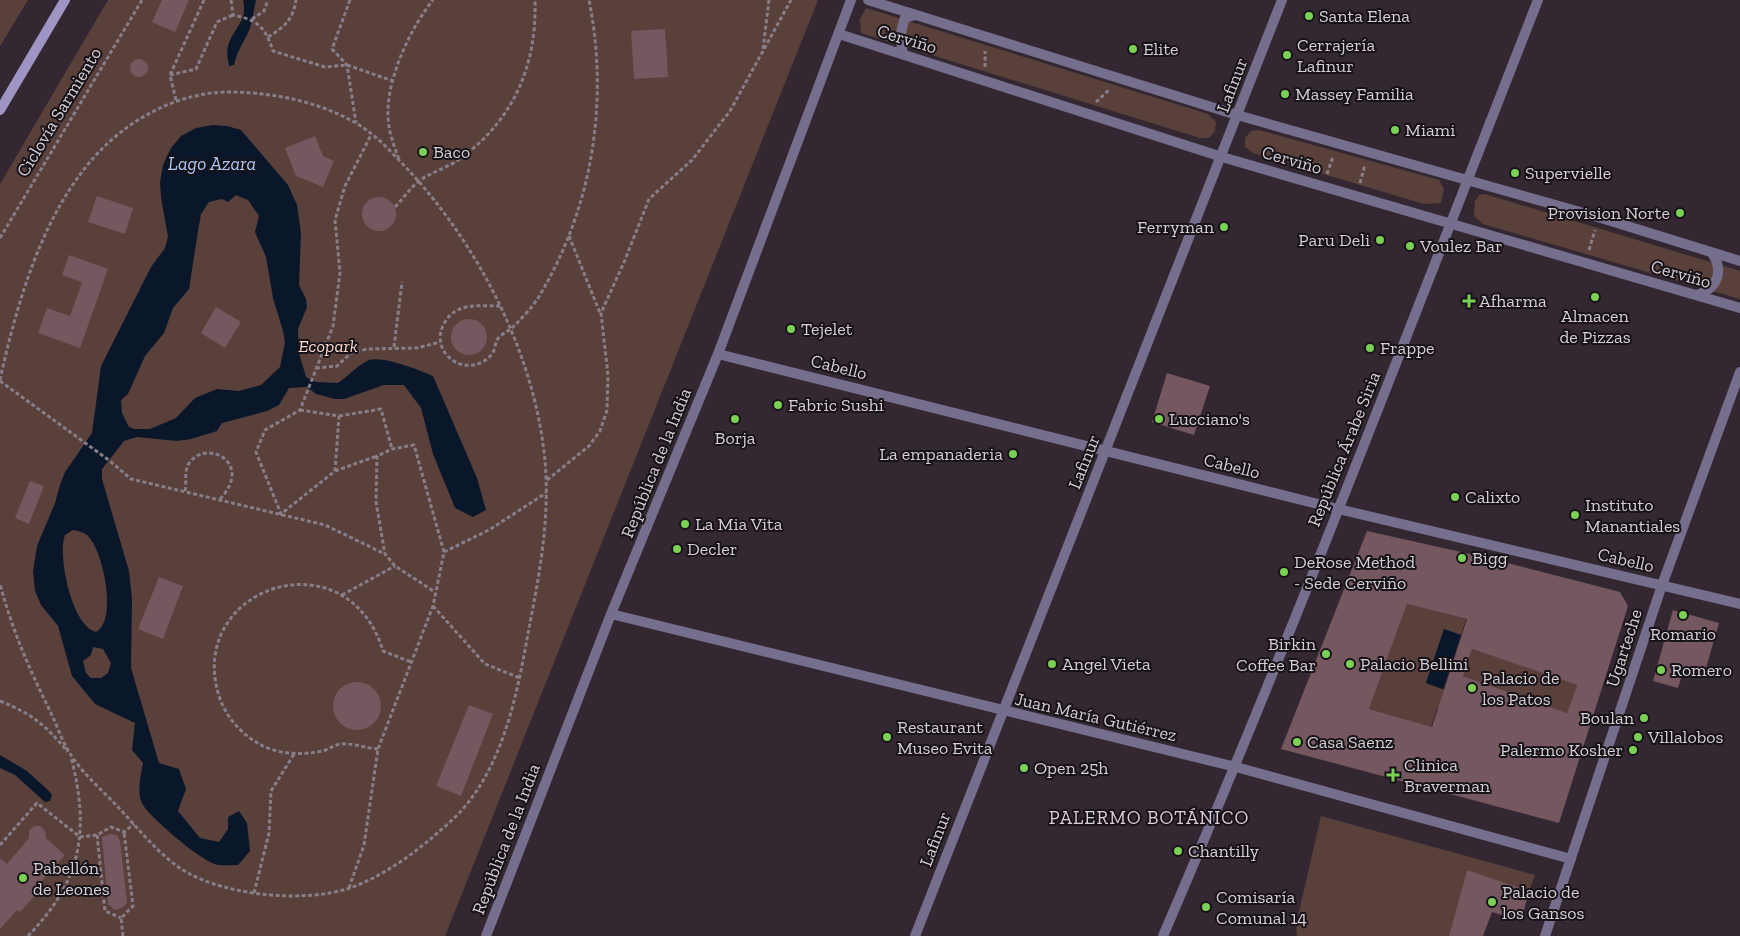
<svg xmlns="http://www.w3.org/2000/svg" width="1740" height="936" font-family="'Zilla Slab',serif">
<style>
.green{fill:#5a403a}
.water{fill:#0a172a;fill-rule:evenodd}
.building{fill:#75575f;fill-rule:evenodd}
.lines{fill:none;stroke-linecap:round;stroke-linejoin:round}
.path{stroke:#877e87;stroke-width:3;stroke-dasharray:4 2.5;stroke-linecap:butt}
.street{stroke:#756f8d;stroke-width:10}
.secondary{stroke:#9e95c5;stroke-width:10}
.poi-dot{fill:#7bd155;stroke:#171217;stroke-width:2}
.labels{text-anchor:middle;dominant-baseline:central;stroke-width:4;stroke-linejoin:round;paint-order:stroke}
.poi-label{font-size:18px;fill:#d6cfd6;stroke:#171217;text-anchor:start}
.street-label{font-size:18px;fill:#d6cfd6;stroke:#171217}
.park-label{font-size:18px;font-style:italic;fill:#fbd7cd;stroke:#171217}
.water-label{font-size:19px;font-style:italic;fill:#aac7f5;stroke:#171217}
.neighbourhood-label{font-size:19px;letter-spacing:1px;fill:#ddcedc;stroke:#171217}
</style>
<rect width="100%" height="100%" fill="#332832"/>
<path class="green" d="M0,0H28L0,46Z
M108,0H818L445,936H0V184Z
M866,8L1208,114L1216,122L1215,131L1209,138H1200L861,33L860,19Z
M1259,130L1439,180L1444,189L1441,203L1424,204L1253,153L1245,147V138L1251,131Z
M1485,194L1740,271V299L1483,224L1474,216L1475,201L1479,195Z
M1407,604L1466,619L1461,635L1444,629L1426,683L1475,702L1469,719L1437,708L1431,727L1369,709Z
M1472,649L1577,685L1567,713L1463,676Z
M1321,816L1535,875L1529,891L1467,871L1449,936H1297L1296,925Z"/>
<path class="water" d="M243,0H256C254,9 253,19 250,28C245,41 237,50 234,65L229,66C228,59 226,52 228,46C234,26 248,22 243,0Z
M213,125L227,126L241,130L288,185L297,205L301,233L299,285L306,299L307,307L298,329L299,353L306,377L316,382L338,383C347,377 359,364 369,360C384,356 419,370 433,376L477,478L486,510L473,517L455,508L433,454L421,408L404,385H384L344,399H335L316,394L307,387L289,388L279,405L267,411L222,423L217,431L191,439L177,441L137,437L124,441L102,469V479L129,571L132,599L131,668L159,763L179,769L186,789L178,811L200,838L219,842L228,829V817L239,811L247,823L250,851L238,865C232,865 224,866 218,865C202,862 152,819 143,805C136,794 141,775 143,763L132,750L135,723L95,704L72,676L58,626L41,605L35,591L33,572L37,546L55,503L60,485L65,472L92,433L101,366L151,267L165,248L168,237L161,197L160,182L163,165L171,148L181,136L196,128ZM236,195L248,200L259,216L255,232L266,257L273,298L283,331L285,342L280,367L261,385L239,391L217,389L195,398L176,418L150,429H134L129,427L122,413L121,400L128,394L145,356L164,333L173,308L189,289L199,225L201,214L209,202L222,199L228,202ZM73,530C78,531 83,532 87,535C103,549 118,620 96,632C72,627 57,555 65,535ZM93,647L103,649L111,663L108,673L101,678H91L86,673L83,661L91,655Z
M1444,629L1461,635L1443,689L1426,683Z
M0,755L27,771L50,792L52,795L50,801L45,802L15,775L0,768Z"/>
<path class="building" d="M162,0H189L175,32L152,22Z
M665,29L668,77L634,79L631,31Z
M130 68a9 9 0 1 1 18 0a9 9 0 1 1-18 0Z
M315,136L323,156L334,161L323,187L296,176L285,148Z
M97,196L133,208L125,234L88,222Z
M362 214a17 17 0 1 1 34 0a17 17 0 1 1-34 0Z
M69,255L108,269L80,348L38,333L47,308L70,316L82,282L62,275Z
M216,307L241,322L225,348L201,333Z
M451 337a18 18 0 1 1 36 0a18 18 0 1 1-36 0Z
M1167,373L1210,386L1194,435L1152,422Z
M30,481L44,486L29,524L15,518Z
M1367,531L1488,558L1620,592L1628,606L1559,823L1281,749ZM1407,604L1467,619L1432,727L1369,709ZM1472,649L1577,685L1567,713L1463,676Z
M159,577L183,586L163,639L138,629Z
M1673,610L1719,623L1704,675L1684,669L1678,688L1653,681Z
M333 706a24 24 0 1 1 48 0a24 24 0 1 1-48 0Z
M469,705L493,714L461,796L436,786Z
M34,826H40L45,831L46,838L65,855L35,889L38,892L20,912L17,910L0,929V858L7,864L29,838V831Z
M110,834L117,835L120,841L127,903L122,908L115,910L108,904L102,837Z
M1467,870L1529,891L1521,921L1492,912L1483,936H1449Z"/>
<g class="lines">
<path class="path" d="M231,0L233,15C257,20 265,26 273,51L325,67L347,65L393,81
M350,0L332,49L347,65L356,123
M252,19L264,11L268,0
M268,37C285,27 293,19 296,0
M763,49L769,0
M985,67V51
M170,75L196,69L217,22L233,15
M176,100L170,75L204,0
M1096,102L1110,89
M399,159C393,144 388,130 388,114C387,78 411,27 433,0
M1327,174L1333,157
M1360,183L1365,165
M395,207C403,199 409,189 418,182C430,172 448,168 461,158C514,119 537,65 535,0
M569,236L600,313
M0,238L142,0
M1589,250L1595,230
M500,306C481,306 456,302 445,322C437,334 439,350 451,359C463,369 482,367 492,354C495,350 495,344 497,340C500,335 508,331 512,328C522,318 534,306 541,293C593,205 609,100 589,0
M326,346L351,353
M394,347L402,282
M316,368L337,366L351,353L367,349L417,348L440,342
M0,380C15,311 38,229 82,172C116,126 173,91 232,92C275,93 316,101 354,122C376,134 395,156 412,174C477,245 530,347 543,444C552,506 541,567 529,628C518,690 505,761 462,810C454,819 443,828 433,837C409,857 381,877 350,888C305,903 230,896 188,873C162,859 137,827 117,806C102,790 83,774 71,755C62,742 57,725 50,711C28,666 13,632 0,584
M0,381L110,461L131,479L325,525L385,554
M300,410L339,416L335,471L281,514L256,452L265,430L300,410L333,326L340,273L335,220L345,186L371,135
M339,416L381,409L392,449
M335,471L377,456
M547,480L589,446L600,431L607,410L608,375L601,313L625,260L649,199L692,160L730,111L791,0
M185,491C187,483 184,473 188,465C204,437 255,462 220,499
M444,552L489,530L546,493
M342,595L395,566
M433,606L485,664L520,678
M0,701C34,715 44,724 68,752
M378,749C366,748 352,743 340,744C334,745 329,749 323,751C303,755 282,755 263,746C243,736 226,718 219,696C185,587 347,533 383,651L411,662
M97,835L105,911L121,918
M0,845L37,803L80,837L97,835L111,827L124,832L134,824
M349,888L364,845L378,749L433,606L444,552L414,445L392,449L377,456L376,502L385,554L395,566L435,592
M254,893L269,833L271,791L294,754
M28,936C82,880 90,831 71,757
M123,936L121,918L133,906L124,832"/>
<path class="street" d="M868,0L1237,115L1598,217L1740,261
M839,34L1222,157L1740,308
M903,54C900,40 900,32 905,18L915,15
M1697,295C1718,288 1724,271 1712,253
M718,354L1338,509L1740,604
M611,614L1236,767L1571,859
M486,936L611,614L718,354L851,0
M915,936L1282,0
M1163,936C1296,627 1415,313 1538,0
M1545,936L1662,585L1740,372"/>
<path class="secondary" d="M0,110L65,0"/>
</g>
<g class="poi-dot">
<circle cx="1309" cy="16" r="5"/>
<circle cx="1133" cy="49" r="5"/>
<circle cx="1287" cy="55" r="5"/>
<circle cx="1285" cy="94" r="5"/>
<circle cx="1395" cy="130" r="5"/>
<circle cx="423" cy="152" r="5"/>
<circle cx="1515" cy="173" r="5"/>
<circle cx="1680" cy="213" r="5"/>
<circle cx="1224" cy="227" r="5"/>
<circle cx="1380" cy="240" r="5"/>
<circle cx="1410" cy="246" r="5"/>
<circle cx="1595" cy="297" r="5"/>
<path d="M1466.5 293.5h5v5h5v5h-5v5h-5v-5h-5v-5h5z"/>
<circle cx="791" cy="329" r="5"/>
<circle cx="1370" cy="348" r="5"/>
<circle cx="778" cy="405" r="5"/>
<circle cx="735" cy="419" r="5"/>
<circle cx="1159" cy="419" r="5"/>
<circle cx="1013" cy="454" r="5"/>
<circle cx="1455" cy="497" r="5"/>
<circle cx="1575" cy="515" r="5"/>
<circle cx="685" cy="524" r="5"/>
<circle cx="677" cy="549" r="5"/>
<circle cx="1462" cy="558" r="5"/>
<circle cx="1284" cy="572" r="5"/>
<circle cx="1683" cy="615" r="5"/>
<circle cx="1326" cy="654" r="5"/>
<circle cx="1052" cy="664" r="5"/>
<circle cx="1350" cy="664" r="5"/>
<circle cx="1661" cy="670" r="5"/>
<circle cx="1472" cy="688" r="5"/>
<circle cx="1644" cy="718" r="5"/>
<circle cx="887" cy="737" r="5"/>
<circle cx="1638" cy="737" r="5"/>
<circle cx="1297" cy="742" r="5"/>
<circle cx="1633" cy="750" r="5"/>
<circle cx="1024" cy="768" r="5"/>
<path d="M1390.5 767.5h5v5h5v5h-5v5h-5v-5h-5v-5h5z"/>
<circle cx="1178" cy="851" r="5"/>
<circle cx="23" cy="878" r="5"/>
<circle cx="1492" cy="902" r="5"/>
<circle cx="1206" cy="907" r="5"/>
</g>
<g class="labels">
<g class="poi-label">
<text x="1319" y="16">Santa Elena</text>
<text x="1297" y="45">Cerrajería<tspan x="1297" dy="21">Lafinur</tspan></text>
<text x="1143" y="49">Elite</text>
<text x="1295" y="94">Massey Familia</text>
<text x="1405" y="130">Miami</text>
<text x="433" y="152">Baco</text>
<text x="1525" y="173">Supervielle</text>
<text x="1670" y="213" text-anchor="end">Provision Norte</text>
<text x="1214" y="227" text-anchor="end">Ferryman</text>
<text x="1370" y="240" text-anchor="end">Paru Deli</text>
<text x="1420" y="246">Voulez Bar</text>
<text x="1479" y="301">Afharma</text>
<text x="1595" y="316" text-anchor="middle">Almacen<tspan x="1595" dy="21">de Pizzas</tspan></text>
<text x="801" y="329">Tejelet</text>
<text x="1380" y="348">Frappe</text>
<text x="788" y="405">Fabric Sushi</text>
<text x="1169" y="419">Lucciano's</text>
<text x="735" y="438" text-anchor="middle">Borja</text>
<text x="1003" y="454" text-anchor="end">La empanaderia</text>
<text x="1465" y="497">Calixto</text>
<text x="1585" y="505">Instituto<tspan x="1585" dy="21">Manantiales</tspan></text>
<text x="695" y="524">La Mia Vita</text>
<text x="687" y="549">Decler</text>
<text x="1472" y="558">Bigg</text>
<text x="1294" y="562">DeRose Method<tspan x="1294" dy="21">- Sede Cerviño</tspan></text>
<text x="1683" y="634" text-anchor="middle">Romario</text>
<text x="1316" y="644" text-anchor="end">Birkin<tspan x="1316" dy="21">Coffee Bar</tspan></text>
<text x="1062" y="664">Angel Vieta</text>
<text x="1360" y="664">Palacio Bellini</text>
<text x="1671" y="670">Romero</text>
<text x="1482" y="678">Palacio de<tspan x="1482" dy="21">los Patos</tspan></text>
<text x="1634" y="718" text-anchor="end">Boulan</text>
<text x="897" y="727">Restaurant<tspan x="897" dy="21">Museo Evita</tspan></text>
<text x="1648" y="737">Villalobos</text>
<text x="1307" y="742">Casa Saenz</text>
<text x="1623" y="750" text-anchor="end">Palermo Kosher</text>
<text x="1404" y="765">Clinica<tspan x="1404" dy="21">Braverman</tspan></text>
<text x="1034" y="768">Open 25h</text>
<text x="1188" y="851">Chantilly</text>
<text x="33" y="868">Pabellón<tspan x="33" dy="21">de Leones</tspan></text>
<text x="1502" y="892">Palacio de<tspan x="1502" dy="21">los Gansos</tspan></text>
<text x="1216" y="897">Comisaría<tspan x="1216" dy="21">Comunal 14</tspan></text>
</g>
<g class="street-label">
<text transform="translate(907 39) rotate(17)">Cerviño</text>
<text transform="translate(1232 85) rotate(-69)">Lafinur</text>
<text transform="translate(59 112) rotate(-59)">Ciclovía Sarmiento</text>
<text transform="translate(1292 160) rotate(16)">Cerviño</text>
<text transform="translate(1681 274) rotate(16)">Cerviño</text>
<text transform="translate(839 367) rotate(14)">Cabello</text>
<text transform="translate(1344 449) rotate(-68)">República Árabe Siria</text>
<text transform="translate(1084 462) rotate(-68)">Lafinur</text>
<text transform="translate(656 463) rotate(-68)">República de la India</text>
<text transform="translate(1232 466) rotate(14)">Cabello</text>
<text transform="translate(1626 560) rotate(13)">Cabello</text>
<text transform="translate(1624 648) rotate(-72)">Ugarteche</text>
<text transform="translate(1096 717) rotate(13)">Juan María Gutiérrez</text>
<text transform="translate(506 839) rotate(-69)">República de la India</text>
<text transform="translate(935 839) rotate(-69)">Lafinur</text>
</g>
<g class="park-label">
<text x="328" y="346">Ecopark</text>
</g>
<g class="water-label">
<text x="212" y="163">Lago Azara</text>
</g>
<g class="neighbourhood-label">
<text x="1149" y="817">PALERMO BOTÁNICO</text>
</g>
</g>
</svg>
